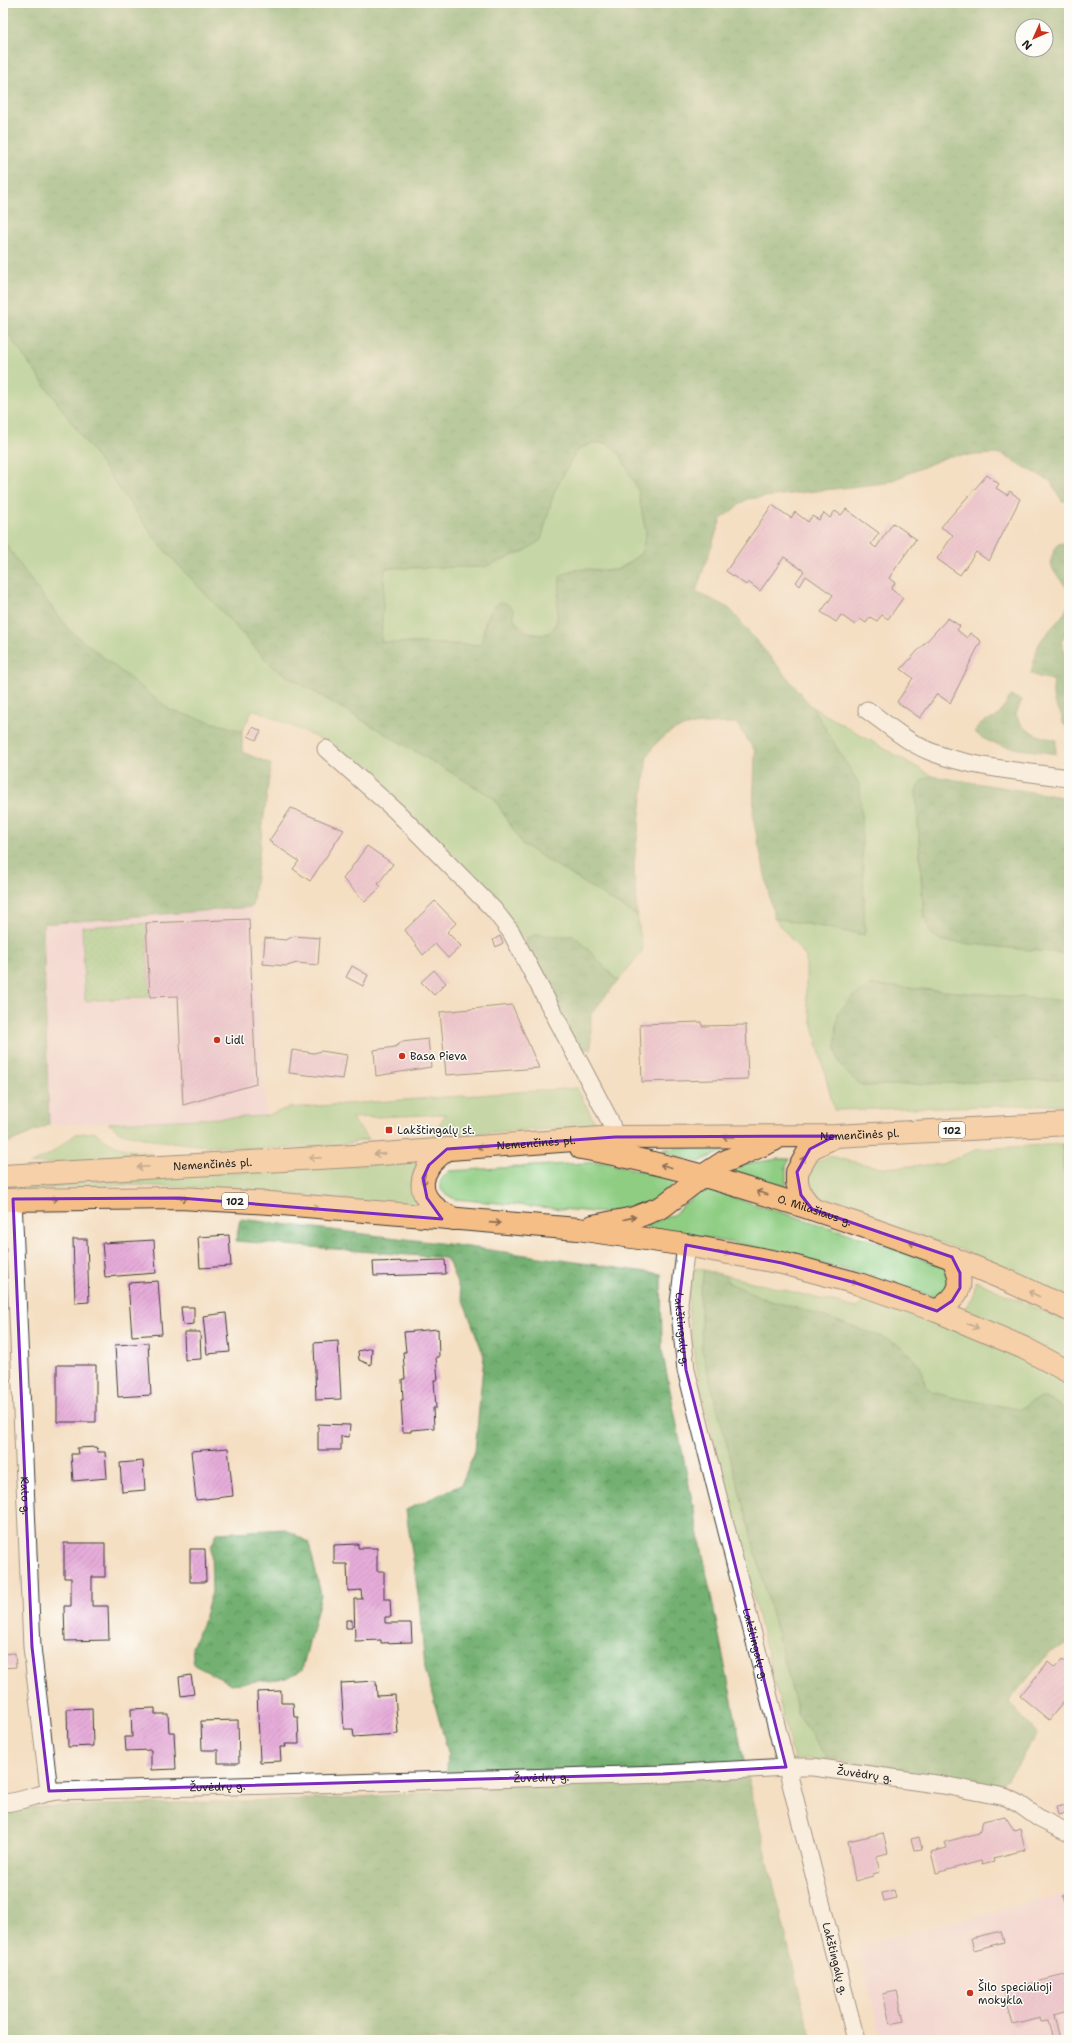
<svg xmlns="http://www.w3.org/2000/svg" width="1072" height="2043" font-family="'Shantell Sans',sans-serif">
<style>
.built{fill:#f2d0e2}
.green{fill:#8fcd83;stroke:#567450}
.forest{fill:url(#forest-crowns);stroke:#486646;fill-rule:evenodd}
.park{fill:url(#park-dots);stroke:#567450}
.building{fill:url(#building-hatch)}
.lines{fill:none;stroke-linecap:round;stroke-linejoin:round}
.minor-casing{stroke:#3c3935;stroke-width:19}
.major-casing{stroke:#3c3935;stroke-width:24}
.minor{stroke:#fff;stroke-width:17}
.major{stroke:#f6be87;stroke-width:22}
.oneway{stroke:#896d52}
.marked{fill:none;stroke:#7b2cbf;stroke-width:3;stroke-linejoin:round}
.poi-dot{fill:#c8321e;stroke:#fdfcf7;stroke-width:1.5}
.labels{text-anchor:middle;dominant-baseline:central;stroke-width:3;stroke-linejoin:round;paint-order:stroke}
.shield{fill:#fdfcf7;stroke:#605f5e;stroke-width:1}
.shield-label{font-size:10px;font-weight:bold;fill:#1c1c1c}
.poi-label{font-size:11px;fill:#1c1c1c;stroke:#fdfcf7;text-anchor:start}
.street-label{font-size:11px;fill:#1c1c1c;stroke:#fdfcf7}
</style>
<defs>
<pattern id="forest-crowns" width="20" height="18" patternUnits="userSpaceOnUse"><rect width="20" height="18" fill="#73b071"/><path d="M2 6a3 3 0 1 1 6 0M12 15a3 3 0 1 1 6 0" fill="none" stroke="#5e8e5c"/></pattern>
<pattern id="park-dots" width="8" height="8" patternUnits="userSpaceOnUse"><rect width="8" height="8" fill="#8fcd83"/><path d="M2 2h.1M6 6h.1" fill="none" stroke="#7baf71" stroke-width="1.8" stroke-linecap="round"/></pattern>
<pattern id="building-hatch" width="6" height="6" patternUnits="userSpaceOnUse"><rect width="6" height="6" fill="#e6acd9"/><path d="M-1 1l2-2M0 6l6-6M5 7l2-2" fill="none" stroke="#c593ba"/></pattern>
</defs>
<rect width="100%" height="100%" fill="#fdfcf7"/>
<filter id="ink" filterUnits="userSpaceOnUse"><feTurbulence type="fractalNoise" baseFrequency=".025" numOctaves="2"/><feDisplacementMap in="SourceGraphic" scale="8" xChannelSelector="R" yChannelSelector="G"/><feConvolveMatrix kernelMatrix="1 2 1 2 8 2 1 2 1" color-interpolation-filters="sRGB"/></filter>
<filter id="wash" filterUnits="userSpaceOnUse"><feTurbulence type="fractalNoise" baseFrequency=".012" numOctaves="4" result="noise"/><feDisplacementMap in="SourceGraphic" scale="16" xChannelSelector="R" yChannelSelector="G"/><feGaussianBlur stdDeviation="0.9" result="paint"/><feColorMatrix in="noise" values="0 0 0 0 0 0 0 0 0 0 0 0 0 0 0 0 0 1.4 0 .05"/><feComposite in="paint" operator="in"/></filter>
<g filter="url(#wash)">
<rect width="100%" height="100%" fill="#f4dfc3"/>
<path class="built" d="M252,907L266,1116L49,1125L43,924Z
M1069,1893V2040H882L858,1946Z"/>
<path class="green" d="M3,327L159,544L274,668L494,798L522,844L637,916L643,950L618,981L575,936L535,935L524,939L395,799L327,742L253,709L242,731L170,711L69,630L32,582L3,540Z
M591,443H607L620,454L638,490L646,534L642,553L617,570L588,569L570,570C566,578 560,587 558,596C556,603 558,611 557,618C552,646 527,633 514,620L485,622L481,645L381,642L385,568L484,567L541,540L554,492L577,450Z
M812,707L932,776L922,780L916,791L923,913L931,933L942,941L1069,954V1001L872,985L863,1086L1069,1079V1104L834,1110L806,998V957L774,918L865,935L860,786Z
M577,1088L597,1127L432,1135L446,1114L351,1118L369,1139L327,1148L260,1149L208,1146L152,1140L121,1133L108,1123L266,1116L288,1108Z
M96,1132C112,1149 130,1150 151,1154V1158L30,1164L50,1154L76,1134Z
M1062,1144L1063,1170L1069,1179V1299L967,1252L815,1198L809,1193L806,1177L814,1163L829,1156L881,1168L942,1164L978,1149Z
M730,1145L731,1148L699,1162L666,1153L663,1150L664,1149Z
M778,1159H790L786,1166V1187L733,1172V1170L746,1164Z
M413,1162L417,1163L412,1179L418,1206C319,1197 221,1187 121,1185C82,1185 42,1190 3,1192V1186Z
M603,1162L676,1179L677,1181L662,1194L648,1203L604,1213L455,1199C438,1191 434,1185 449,1171Z
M703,1188L886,1245L948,1269L955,1281L938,1298L851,1271L750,1246L647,1228L646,1225L673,1215Z
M695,1268L704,1270L700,1293L702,1350L799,1716L828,1759L794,1760L700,1386C695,1357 680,1293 695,1268Z
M724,1275L857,1308L861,1303L894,1306L908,1310L1020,1358L1069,1383V1412C1044,1396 1046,1392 1020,1410L950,1397L933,1392L925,1384L920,1366L902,1347L882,1337L805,1310L767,1300L729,1283Z
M976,1281L1069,1323V1359L964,1309L973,1297Z"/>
<path class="forest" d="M3,3H1069V501H1062L1050,481L1001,454L949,456L886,483L747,499L721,519L696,591L730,609L812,707L860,786L865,935L774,918L753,818L755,751L736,723C698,725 668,719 647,757L634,865L637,916L522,844L494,798L274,668L159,544L3,327ZM1022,26H1046V50H1022ZM591,443H607L620,454L638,490L646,534L641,553C635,558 623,569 615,570C594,573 579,563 560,577C559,587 559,621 555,627C545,641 523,634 515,621C513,618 514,612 513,609L506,603H498C485,614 485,628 481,645L381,642L385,568L484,567L525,551L541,540L554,492L577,450Z
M3,540L32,582L69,630L170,710L242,731V752L271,764L252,907L43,924L49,1125L3,1145Z
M1069,542V636H1065L1061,642L1069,661V729L1063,724C1062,709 1057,711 1054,701C1052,694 1053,688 1054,681C1046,677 1038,679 1031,673C1034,665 1035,655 1038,646C1044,632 1067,617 1069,601C1071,576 1037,575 1058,544Z
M1011,696L1022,700L1016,714C1023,733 1037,735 1056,740V754C1034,750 990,749 975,732C979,721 986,720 996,718Z
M932,776L1069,798V954L942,941L930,933L924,913L916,791L922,780Z
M535,935L575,936L618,981L591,1014V1050L575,1047L524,939Z
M872,985L1069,1001V1079L863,1086C829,1062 835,1050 838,1012L854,996Z
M1062,1144H1069V1179L1063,1170Z
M240,1219L447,1244L661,1274L662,1350L744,1761L804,2012L815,2040H3V1808L345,1798L446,1791L448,1752L425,1668L419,1601L406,1510L461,1485L475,1451L484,1356L450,1265L445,1258L236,1241Z
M704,1270L724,1275L729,1283L767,1300L805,1310L882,1337L902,1347L920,1366L925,1384L933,1392L950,1397L1020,1409C1045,1392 1044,1396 1069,1412V1643L1050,1652L1008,1702L1037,1733L1007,1781L989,1789L828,1759L799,1716L702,1350L700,1293Z
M286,1529L309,1543L321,1595L302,1670L287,1678L231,1684L194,1665L192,1647L203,1622L212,1592L211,1547L217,1533Z"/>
<path class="park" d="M146,923L150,997L85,1001L82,927Z"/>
<g id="blocks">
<path class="building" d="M987,475L999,484L996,488L1007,495L1010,491L1020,499L989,561L976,552L960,575L937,559L953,535L941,527Z
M772,505L791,518L795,512L808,522L812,516L819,520L824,513L830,518L835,511L841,515L846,509L879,533L871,544L876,548L893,523L916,539L889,578L895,583L891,589L903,598L888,619L882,615L877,621L870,617L866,623L860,619L855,625L841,615L836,622L821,612L833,595L806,576L800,586L796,582L804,571L784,557L760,591L748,582L746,585L726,571Z
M948,618L960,626L957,630L967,638L970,633L981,641L950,703L937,694L920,718L897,702L913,678L901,669Z
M253,727L261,731L256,740L248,736Z
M291,808L344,830L310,881L293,869L299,861L269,841Z
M367,846L393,864L378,884L381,887L365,902L343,879Z
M435,901L456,923L447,932L461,946L448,958L435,944L423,955L405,930Z
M249,919L256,1084L183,1105L178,996L150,997L146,923Z
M294,936L320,938L318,965L297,963L287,966L263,964L265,938L286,940Z
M500,936L503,943L496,947L493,940Z
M352,966L368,975L363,986L346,977Z
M434,970L446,983L434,995L421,982Z
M512,1005L539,1068L446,1075L440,1012Z
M701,1022L702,1026L746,1025L748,1079L642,1082L640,1024Z
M428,1039L431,1067L376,1076L374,1050L395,1047L402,1042Z
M292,1050L314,1053L321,1051L347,1055L343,1079L289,1073Z
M229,1235L231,1266L200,1268L198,1237Z
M73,1239H87L89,1302L75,1303Z
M154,1240L156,1273L105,1277L102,1243Z
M445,1260L446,1274L374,1276L373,1262Z
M158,1281L162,1334L132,1336L128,1283Z
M181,1307H194V1324L183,1325Z
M226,1313L230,1352L207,1354L203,1316Z
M438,1329L439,1357H436L438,1380H434L436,1408H433L434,1428L411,1430V1432H403L401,1400H403L402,1379H405L403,1352H406L404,1332Z
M184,1332H200L201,1359L185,1360Z
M338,1341L341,1399L316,1400L314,1343Z
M148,1343L151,1395L118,1397L115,1345Z
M372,1348L371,1365L359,1360L358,1351Z
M57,1365H96V1422H57Z
M318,1424L350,1425L349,1437L341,1436V1450H318Z
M97,1447L98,1452H105L107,1478L73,1481L71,1454H78L77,1448Z
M228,1448L233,1496L196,1500L191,1451Z
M143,1461L145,1490L122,1492L120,1463Z
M64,1543H105V1577H92V1606H108L109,1640L65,1641L64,1606H71V1578H64Z
M358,1544V1548H377V1571H384V1599H390L391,1617H385V1623H411L412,1642L381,1643V1640L355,1641L354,1599H362L361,1590L348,1591L347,1564H334V1545Z
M190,1549H205L206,1582H190Z
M346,1620H352V1628H346Z
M15,1653L16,1667L3,1668V1654Z
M1062,1659L1069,1665V1687L1066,1691L1069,1695L1049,1720L1020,1696L1048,1662L1055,1668Z
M191,1675L194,1694L181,1696L179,1677Z
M376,1681L377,1696L395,1695L398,1734L354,1737L353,1729H344L341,1683Z
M281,1691V1703H293L294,1717H298L299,1744H285L286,1747H280L281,1761L260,1762L257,1692Z
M92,1708L93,1746L68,1747L67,1709Z
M155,1708V1714H168L169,1732H174L176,1769L151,1770V1750L126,1751L125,1737H132L131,1709Z
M238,1720L239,1763H218V1750H202L201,1721Z
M1068,1804L1069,1812L1058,1815L1056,1806Z
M1005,1816L1014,1830L1020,1828L1025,1850L993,1858L994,1862L982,1865L981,1861L936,1873L931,1852L947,1848L945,1842L979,1833L983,1821Z
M883,1833L888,1853L876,1856L880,1872L873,1874V1876L855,1881L848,1841Z
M919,1837L922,1849L914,1850L911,1839Z
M894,1890L896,1898L884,1901L882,1893Z
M1069,1894V1912L1067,1913L1062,1896Z
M1001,1931L1004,1942L974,1950L971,1938Z
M1069,1974V2011L1054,2015L1060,2040H1053L1048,2021L1041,2022L1040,2018L1013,2025L1004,1990Z
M897,1991L904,2021L890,2024L883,1994Z"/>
</g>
</g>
<g filter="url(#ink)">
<use href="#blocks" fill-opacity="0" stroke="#3c3935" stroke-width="1"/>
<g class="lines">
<defs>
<g id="minor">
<path d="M867,710C888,725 909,744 934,753C973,768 1027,772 1069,778"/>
<path d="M326,749L396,811L494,910L511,932L584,1071L610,1121L615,1137"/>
<path id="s1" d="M13,1199L32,1647L49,1791"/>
<path id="s2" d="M686,1245L679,1303L686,1370L856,2040"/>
<path id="s3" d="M3,1803C24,1802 40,1792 59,1791L663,1774L786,1767H813L943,1785L1005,1797L1019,1804L1040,1819L1069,1833"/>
</g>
<g id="major">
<path id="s4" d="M581,1148C674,1164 764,1193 854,1223C927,1248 1000,1274 1069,1310"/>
<path d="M447,1149C441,1154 433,1160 429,1166C412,1192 432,1209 454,1219"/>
<path id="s5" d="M3,1176L354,1156L615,1137L835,1136L1069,1124"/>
<path d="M3,1200L180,1198L270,1203L578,1229L686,1245L782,1263L856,1283L937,1311L1024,1348L1069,1372"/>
<path d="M812,1209L801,1195L797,1183V1172L810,1149L834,1137"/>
<path d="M593,1226L634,1218L662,1207L704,1175L724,1162L774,1140"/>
<path d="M937,1311C962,1294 965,1284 952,1257"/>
</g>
</defs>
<use href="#minor" class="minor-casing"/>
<use href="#major" class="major-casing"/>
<use href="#minor" class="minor"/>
<use href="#major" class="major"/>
</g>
<defs><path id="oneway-shaft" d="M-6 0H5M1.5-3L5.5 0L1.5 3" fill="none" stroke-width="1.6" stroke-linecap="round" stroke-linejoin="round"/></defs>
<g class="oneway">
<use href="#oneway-shaft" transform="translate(728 1137) rotate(-180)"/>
<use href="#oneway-shaft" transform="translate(483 1147) rotate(176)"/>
<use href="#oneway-shaft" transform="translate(380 1154) rotate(176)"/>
<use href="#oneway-shaft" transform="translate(315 1158) rotate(177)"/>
<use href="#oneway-shaft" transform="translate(802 1162) rotate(-60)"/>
<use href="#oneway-shaft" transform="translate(666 1166) rotate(-166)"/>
<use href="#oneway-shaft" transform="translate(143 1167) rotate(177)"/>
<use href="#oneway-shaft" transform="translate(424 1179) rotate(101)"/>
<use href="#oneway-shaft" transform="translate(762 1193) rotate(-163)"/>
<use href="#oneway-shaft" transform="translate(182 1198) rotate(2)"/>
<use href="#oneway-shaft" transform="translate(52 1199)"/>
<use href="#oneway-shaft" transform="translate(312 1207) rotate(5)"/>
<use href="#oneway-shaft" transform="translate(630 1218) rotate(-13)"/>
<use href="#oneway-shaft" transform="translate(495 1223) rotate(4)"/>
<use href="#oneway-shaft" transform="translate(915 1244) rotate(-161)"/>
<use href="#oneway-shaft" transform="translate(724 1253) rotate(11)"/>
<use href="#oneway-shaft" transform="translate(851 1282) rotate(15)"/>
<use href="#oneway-shaft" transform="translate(1034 1294) rotate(-156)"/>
<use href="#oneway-shaft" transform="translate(973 1326) rotate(23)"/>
</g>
</g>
<path d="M0 0H1072V2043H0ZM835,1136L810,1149L797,1172L801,1195L812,1209L952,1257L960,1273V1288L952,1301L937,1311L856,1283L782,1263L686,1245L679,1303L686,1370L786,1767L663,1774L49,1791L32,1647L13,1199L180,1198L442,1219L427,1198L423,1178L429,1165L447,1149L615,1137Z" fill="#f4dfc3" fill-opacity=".55" fill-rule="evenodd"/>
<path class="marked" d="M835,1136L810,1149L797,1172L801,1195L812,1209L952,1257L960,1273V1288L952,1301L937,1311L856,1283L782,1263L686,1245L679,1303L686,1370L786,1767L663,1774L49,1791L32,1647L13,1199L180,1198L442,1219L427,1198L423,1178L429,1165L447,1149L615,1137Z"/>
<g class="poi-dot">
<circle cx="217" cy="1040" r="4"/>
<circle cx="402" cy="1056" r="4"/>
<rect x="385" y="1126" width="8" height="8" rx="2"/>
<circle cx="970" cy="1993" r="4"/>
</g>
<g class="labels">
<g class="shield">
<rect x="939" y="1122" width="26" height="16" rx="3"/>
<rect x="222" y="1193" width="26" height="16" rx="3"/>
</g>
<g class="shield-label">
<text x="952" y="1130">102</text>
<text x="235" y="1201">102</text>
</g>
<g class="poi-label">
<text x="225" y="1040">Lidl</text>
<text x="410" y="1056">Basa Pieva</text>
<text x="397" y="1130">Lakštingalų st.</text>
<text x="978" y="1987">Šilo specialioji<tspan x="978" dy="13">mokykla</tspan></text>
</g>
<g class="street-label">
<text stroke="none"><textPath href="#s5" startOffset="858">Nemenčinės pl.</textPath></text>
<text stroke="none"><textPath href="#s5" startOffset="534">Nemenčinės pl.</textPath></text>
<text stroke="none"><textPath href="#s5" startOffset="210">Nemenčinės pl.</textPath></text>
<text stroke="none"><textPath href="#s4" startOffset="242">O. Milašiaus g.</textPath></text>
<text stroke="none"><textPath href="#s2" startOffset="85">Lakštingalų g.</textPath></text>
<text stroke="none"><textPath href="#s1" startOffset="297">Rato g.</textPath></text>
<text stroke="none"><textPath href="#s2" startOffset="409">Lakštingalų g.</textPath></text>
<text stroke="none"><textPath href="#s3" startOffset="864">Žuvėdrų g.</textPath></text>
<text stroke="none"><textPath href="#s3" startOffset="540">Žuvėdrų g.</textPath></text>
<text stroke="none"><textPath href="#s3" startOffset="216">Žuvėdrų g.</textPath></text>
<text stroke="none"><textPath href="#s2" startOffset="733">Lakštingalų g.</textPath></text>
</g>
</g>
<rect width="1072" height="2043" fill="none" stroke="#fdfcf7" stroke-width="16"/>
<g transform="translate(1034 38) rotate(225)"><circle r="19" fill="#fdfcf7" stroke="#a3a29f"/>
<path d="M0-3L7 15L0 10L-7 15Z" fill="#c8321e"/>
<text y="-6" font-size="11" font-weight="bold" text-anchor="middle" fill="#1c1c1c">N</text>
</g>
</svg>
